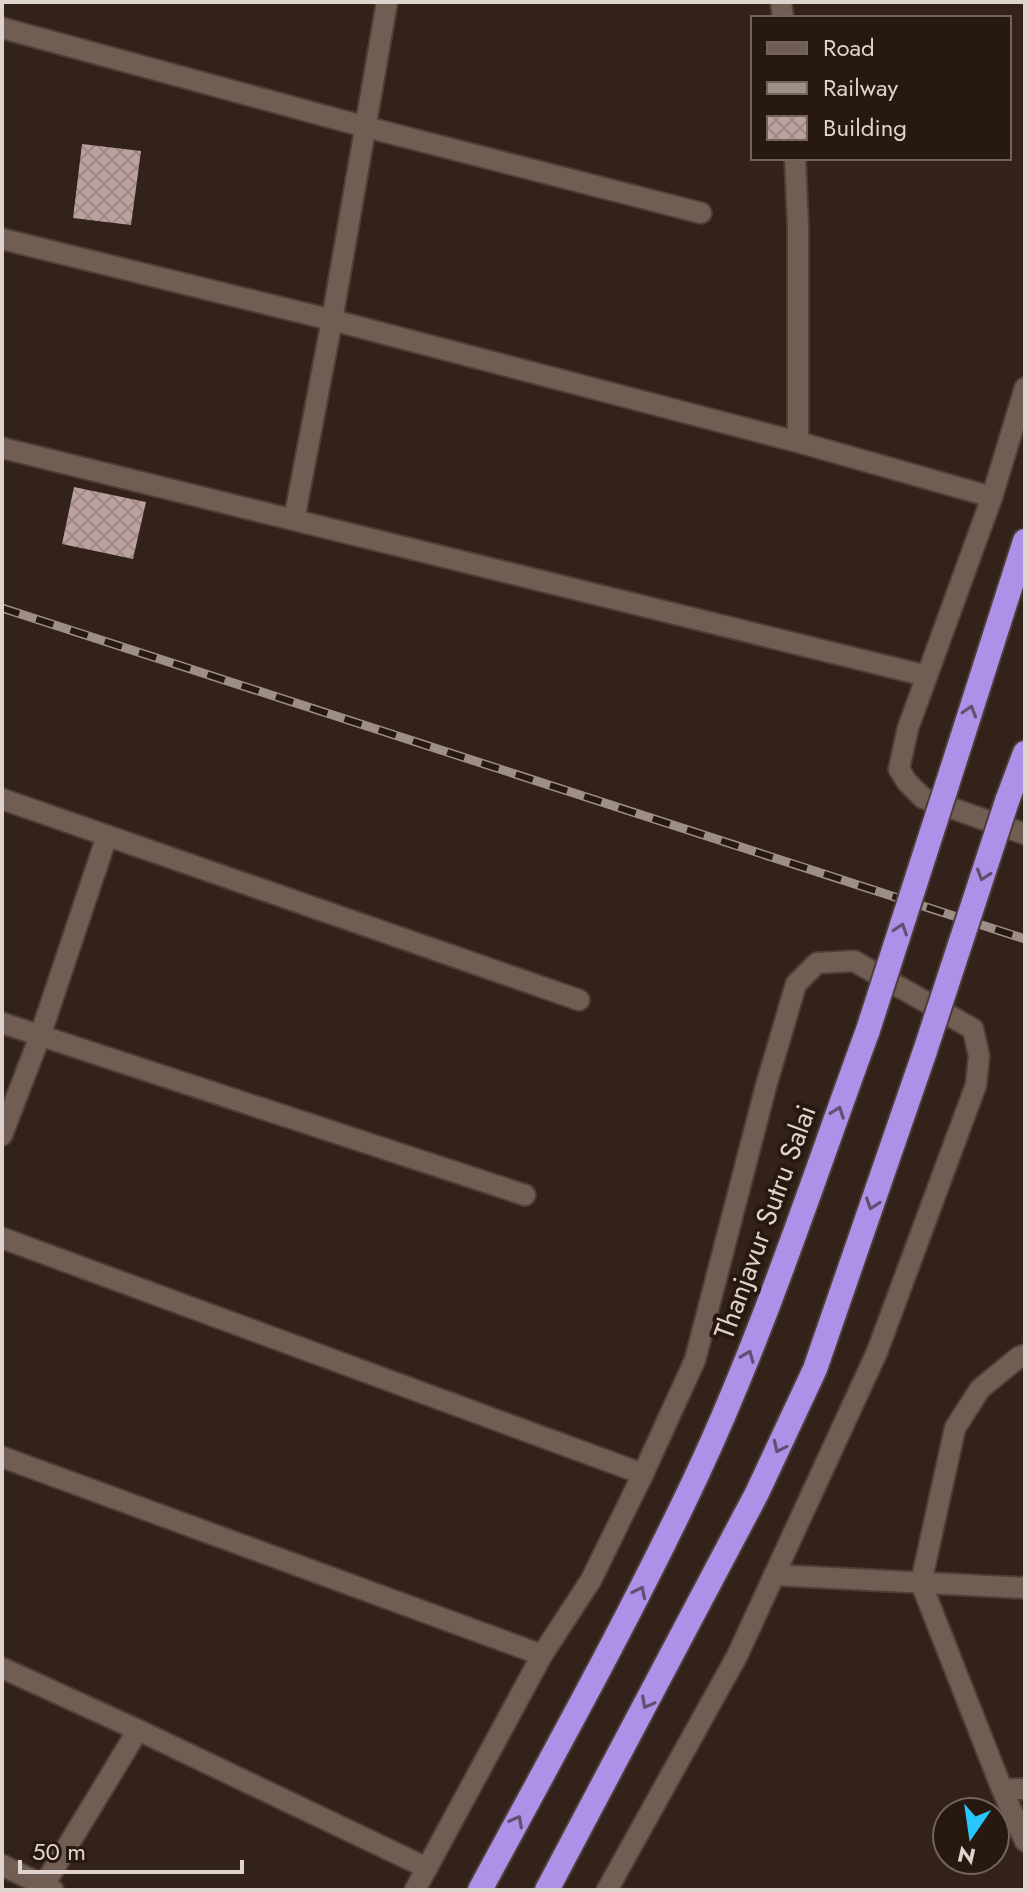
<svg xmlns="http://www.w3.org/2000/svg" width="1027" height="1892" font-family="Jost,sans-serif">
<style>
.building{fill:url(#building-cross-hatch)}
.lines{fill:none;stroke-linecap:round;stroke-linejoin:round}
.street-casing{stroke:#4d3f38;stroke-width:24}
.secondary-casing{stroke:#4d3f38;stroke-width:24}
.highway-casing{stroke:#4d3f38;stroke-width:28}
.street{stroke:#715e53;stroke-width:20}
.secondary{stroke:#715e53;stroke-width:20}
.highway{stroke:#ad91e8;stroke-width:24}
.rail-casing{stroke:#9d8f88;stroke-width:9}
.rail{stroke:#281910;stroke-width:6;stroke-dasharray:18;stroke-linecap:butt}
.highway-bridge-casing{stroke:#4d3f38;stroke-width:28;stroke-linecap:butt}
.highway-bridge{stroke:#ad91e8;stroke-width:24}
.oneway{stroke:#644f71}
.labels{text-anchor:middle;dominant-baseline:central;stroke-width:8;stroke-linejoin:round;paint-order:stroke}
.street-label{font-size:28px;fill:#dfd4cd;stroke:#281910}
</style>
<defs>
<pattern id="building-cross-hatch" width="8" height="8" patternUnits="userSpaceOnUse" patternTransform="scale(2)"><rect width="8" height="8" fill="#bba19f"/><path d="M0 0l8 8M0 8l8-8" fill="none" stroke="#9d8987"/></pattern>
</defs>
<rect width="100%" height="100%" fill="#332219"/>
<path class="building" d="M82,144L141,151L131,225L73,218Z
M74,487L146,502L133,559L62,544Z"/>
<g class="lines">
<defs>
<path id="street" d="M781,2L783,18
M2,28L366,127L701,213
M795,158L798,226V442
M2,239L332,320L798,442L992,497
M2,448L927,676
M294,520L332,320L387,2
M2,799L579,1000
M2,1023L525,1195
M2,1135L40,1036L107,836
M2,1238L643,1474
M1025,1355L1019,1357L980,1389L955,1428L921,1583L1002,1789H1025
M2,1457L542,1655
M774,1575L1025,1588
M2,1668L138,1730L427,1868
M1002,1789L1025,1841
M2,1865L53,1890
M44,1885L138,1730"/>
<path id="secondary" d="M1025,388L992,497L908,728L899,769L907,782L923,798L1025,834
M415,1890L542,1655L591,1580L643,1474L695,1360L766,1086L796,984L817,963L854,961L973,1029L979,1056L976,1085L877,1352L737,1656L607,1890"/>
<path id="highway" d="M947,785L1025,541
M1007,801L1025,753
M480,1890C554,1753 630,1617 696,1477C764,1332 813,1179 868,1030
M547,1890L757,1493L815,1369L925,1051"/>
</defs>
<use href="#street" class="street-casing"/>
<use href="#secondary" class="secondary-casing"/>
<use href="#highway" class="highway-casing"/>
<use href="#street" class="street"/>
<use href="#secondary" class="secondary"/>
<use href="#highway" class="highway"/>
<defs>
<path id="rail" d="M2,608L1025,939"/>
</defs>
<use href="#rail" class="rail-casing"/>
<use href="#rail" class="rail"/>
<defs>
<path id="highway-bridge" d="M868,1030L947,785
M925,1051L1007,801"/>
</defs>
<use href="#highway-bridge" class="highway-bridge-casing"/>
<use href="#highway-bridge" class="highway-bridge"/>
</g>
<defs><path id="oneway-chevron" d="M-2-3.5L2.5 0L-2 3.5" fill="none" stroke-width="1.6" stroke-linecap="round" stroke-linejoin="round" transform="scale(2)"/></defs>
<g class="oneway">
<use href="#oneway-chevron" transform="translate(970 711) rotate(-73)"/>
<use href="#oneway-chevron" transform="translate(983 875) rotate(108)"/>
<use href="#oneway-chevron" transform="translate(901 929) rotate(-72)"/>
<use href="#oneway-chevron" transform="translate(838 1112) rotate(-70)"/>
<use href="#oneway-chevron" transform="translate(872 1204) rotate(109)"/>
<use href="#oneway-chevron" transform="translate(748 1356) rotate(-68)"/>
<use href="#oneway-chevron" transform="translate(779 1447) rotate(115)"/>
<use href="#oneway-chevron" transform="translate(640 1592) rotate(-64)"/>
<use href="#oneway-chevron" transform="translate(647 1703) rotate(118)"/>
<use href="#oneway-chevron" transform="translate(517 1821) rotate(-62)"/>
</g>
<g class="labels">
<g class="street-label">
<text transform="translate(765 1222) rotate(-70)">Thanjavur Sutru Salai</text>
</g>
</g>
<rect width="1027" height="1892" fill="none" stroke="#dfd4cd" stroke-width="8"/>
<rect x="751" y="16" width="260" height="144" fill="#281910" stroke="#71645c" stroke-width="2"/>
<rect x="767" y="42" width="40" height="12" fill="#715e53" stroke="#71645c" stroke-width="2"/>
<text x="823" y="56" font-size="24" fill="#dfd4cd">Road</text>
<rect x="767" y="82" width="40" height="12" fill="#9d8f88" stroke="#71645c" stroke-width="2"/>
<text x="823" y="96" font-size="24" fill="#dfd4cd">Railway</text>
<rect x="767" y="116" width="40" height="24" fill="url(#building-cross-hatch)" stroke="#71645c" stroke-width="2"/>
<text x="823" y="136" font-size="24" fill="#dfd4cd">Building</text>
<g transform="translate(971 1836) rotate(193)"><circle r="38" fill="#281910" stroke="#71645c" stroke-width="2"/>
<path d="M0-6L14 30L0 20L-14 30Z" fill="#28c8ff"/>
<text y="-12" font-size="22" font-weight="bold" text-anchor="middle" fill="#dfd4cd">N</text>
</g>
<path d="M20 1860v12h222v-12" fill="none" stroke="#dfd4cd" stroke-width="4"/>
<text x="32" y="1860" font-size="24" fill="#dfd4cd" stroke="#281910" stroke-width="6" paint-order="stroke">50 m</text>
</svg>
